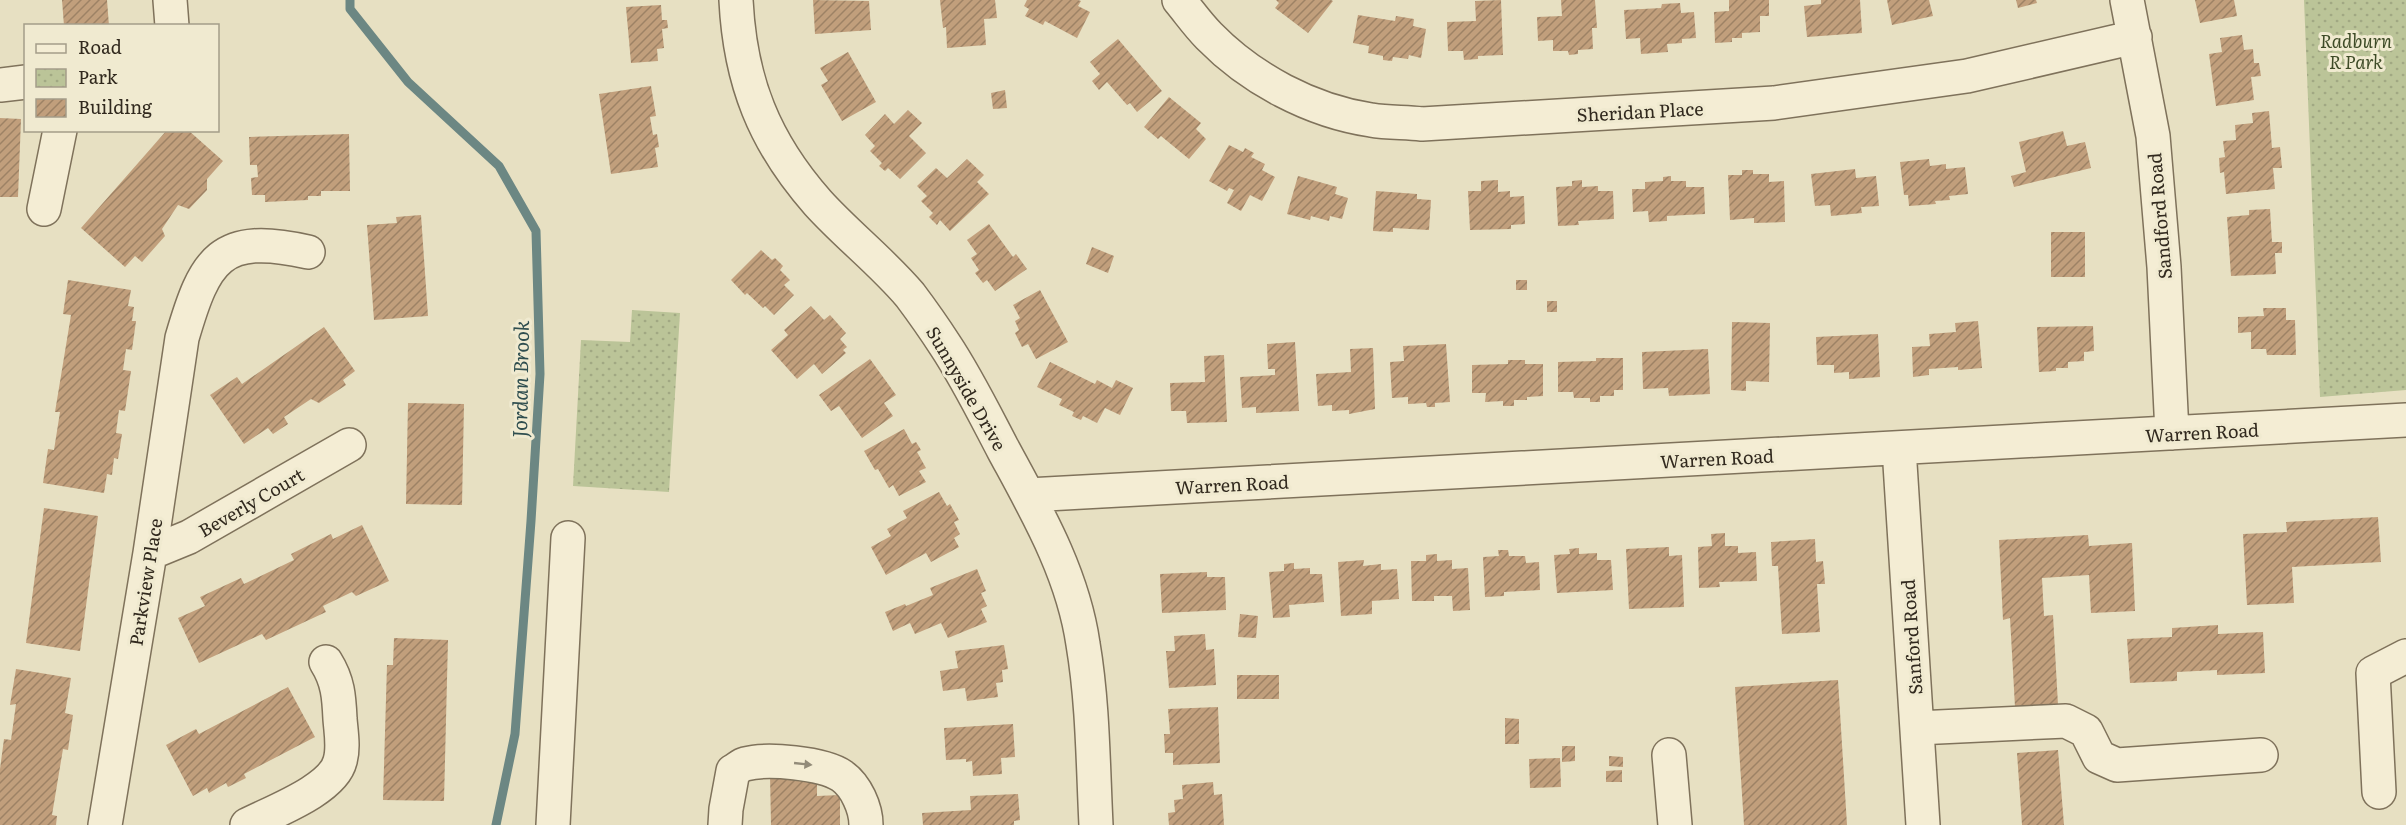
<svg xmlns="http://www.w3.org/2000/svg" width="2406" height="825" font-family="Literata,serif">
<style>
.park{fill:url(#park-dots)}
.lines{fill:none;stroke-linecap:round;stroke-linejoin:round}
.stream{stroke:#6c8783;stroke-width:9}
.building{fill:url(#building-hatch)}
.minor-casing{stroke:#7f725b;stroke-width:36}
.minor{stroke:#f4edd4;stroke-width:33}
.oneway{fill:#928b79}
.labels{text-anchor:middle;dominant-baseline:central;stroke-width:6;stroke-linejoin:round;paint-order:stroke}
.park-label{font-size:18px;font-style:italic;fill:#3e4b27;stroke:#f0ead0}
.street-label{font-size:18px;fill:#31291e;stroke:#f0ead0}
.water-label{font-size:20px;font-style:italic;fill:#2f4e4f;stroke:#f0ead0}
</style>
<defs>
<pattern id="park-dots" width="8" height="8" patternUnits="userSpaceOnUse" patternTransform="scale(1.5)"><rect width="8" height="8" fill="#bbc498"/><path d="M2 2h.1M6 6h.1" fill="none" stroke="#a1a883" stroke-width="1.8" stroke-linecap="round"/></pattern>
<pattern id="building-hatch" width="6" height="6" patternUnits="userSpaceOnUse" patternTransform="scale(1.5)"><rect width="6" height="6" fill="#c19f7c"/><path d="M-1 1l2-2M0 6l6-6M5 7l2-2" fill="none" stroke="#9d8265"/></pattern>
</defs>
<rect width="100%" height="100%" fill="#e7e0c2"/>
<path class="park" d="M2304,0H2406V390L2320,397Z
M632,310L680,313L669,492L573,486L581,340L630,342Z"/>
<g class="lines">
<path class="stream" d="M350,0V9L408,82L499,166L536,231L540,374L531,521L515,734L496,825"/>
</g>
<path class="building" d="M62,0H107L109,26H64Z
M813,0L869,1L871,30L815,34Z
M940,0H995L997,18L984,19L986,45L947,48L946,27L943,28Z
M1027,0H1078L1081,1L1078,6L1090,12L1077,38L1045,21L1043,25L1025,16L1029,9L1024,6Z
M1276,0H1331L1333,1L1308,33L1275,8L1279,3Z
M1501,0L1503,55L1478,56V59L1464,60L1463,51H1448L1447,22L1476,21L1475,1Z
M1561,0H1595L1597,28H1592L1593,49L1578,50V54L1569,55L1568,51H1553V40L1538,41L1537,17L1562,16Z
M1729,0H1769V16H1760V32L1742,33V38H1732V42L1715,43L1714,12L1729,11Z
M1821,0H1860L1862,33L1807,37L1804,6L1821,4Z
M1887,0H1929L1933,16L1892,25Z
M2016,0H2036L2037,3L2018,8Z
M2195,0H2234L2237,16L2200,23Z
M1680,3L1681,13L1694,12L1696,38L1682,39V43L1667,44L1668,52L1641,54L1640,38L1626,39L1624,10L1661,8L1662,4Z
M661,5L662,20H667L668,28L662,29L664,48L657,49L658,61L631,63L626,7Z
M1358,15L1395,21L1396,16L1414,19L1413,26L1426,29L1421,58L1409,55L1408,59L1393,57L1392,61L1383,60V56L1368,53L1369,46L1353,43Z
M2242,35L2244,50L2253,49L2254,63H2259L2261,76L2251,77L2254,100L2216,106L2209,54L2222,52L2220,38Z
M1118,39L1162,91L1137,112L1130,103L1127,105L1107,82L1099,90L1092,81L1100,74L1090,62Z
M848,52L876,102L842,121L821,85L828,81L820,68Z
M651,86L656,116L650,117L653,135L657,134L659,147L655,148L658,167L611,174L599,94Z
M1005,90L1007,108L993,109L991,93Z
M1169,97L1201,123L1196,129L1206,139L1189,159L1161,136L1158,139L1144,127Z
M908,110L922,123L909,136L926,153L900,179L888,168L885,171L879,166L882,163L870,151L875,146L865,135L885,114L894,124Z
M2269,111L2272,148L2280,147L2282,168H2273L2275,189L2226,194L2224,172L2220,173L2219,158L2225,157L2223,141L2236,140L2235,125L2253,123L2252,113Z
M0,118L21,119L18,197H0Z
M167,130H188L223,161L207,179V190L189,209L178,205L162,229L165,236L142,262L135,256L125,267L81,228Z
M2063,131L2067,146L2085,142L2091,168L2014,187L2011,176L2026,172L2019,142Z
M349,134L350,191H321V196H308V200L265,202V195H252L251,178L258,177L257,165H250L249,137Z
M1229,145L1243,152L1245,148L1254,153L1251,157L1265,164L1262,170L1275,177L1262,201L1250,195L1241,211L1227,203L1234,190L1229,188L1227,191L1209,181Z
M967,159L984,175L977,182L989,194L950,231L940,220L937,225L929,217L933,213L921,201L927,196L917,186L936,168L947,178Z
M1929,159L1930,166L1946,164V169L1965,167L1968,194L1949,196L1950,200L1935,201L1936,204L1909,206L1908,195H1904L1900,162Z
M1855,169L1856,178L1876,176L1879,206L1861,207L1862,213L1831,216L1830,205L1815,206L1811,174Z
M1742,170H1753V174H1769V182L1784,181L1785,222L1754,223V218L1730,220L1728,175H1742Z
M1298,176L1337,187L1335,194L1348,198L1342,219L1330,216L1329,221L1311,216L1310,220L1287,214Z
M1671,176V181H1686V187H1704L1705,214L1667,216V221L1649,222L1648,211L1633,212L1632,189H1645V182L1663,181V177Z
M1498,180V192L1510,191V197L1524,196L1525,224L1511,225V229L1470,230L1468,191H1481V181Z
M1582,180V187L1598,186V191H1613L1614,219L1578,221L1579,225L1558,226L1556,187L1572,186V181Z
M1376,191L1417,194V199L1431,200L1429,230L1393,228V232L1373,231Z
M2270,209L2272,242H2282V253H2275L2276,274L2231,276L2227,217L2249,215V210Z
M421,215L428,316L374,320L367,225L397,223L396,217Z
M989,224L1013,257L1016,254L1027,269L995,291L987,280L983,283L975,273L979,270L971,258L977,254L967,240Z
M2051,232H2085V277H2051Z
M1092,247L1114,256L1108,273L1086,264Z
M761,250L772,260L775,258L783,266L780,270L790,280L784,285L794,295L774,315L765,306L763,308L747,293L745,295L731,280Z
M68,280L131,290L128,306L134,307L132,321H136L132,350L126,349L123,370L131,371L125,411L119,410L116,433L122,434L118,459L114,458L112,475L107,474L104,493L43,483L48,449L54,450L60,412H55L71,315L63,314Z
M1516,280H1527V290H1516Z
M1040,290L1068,342L1036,359L1028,344L1022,347L1015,333L1019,330L1015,321L1020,318L1013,305Z
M1547,301H1557V312H1547Z
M811,306L824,320L830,315L846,333L840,339L847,347L843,350L846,353L822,374L814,364L797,379L771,350L788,335L784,330Z
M2263,308H2286V320H2295L2296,355H2267L2266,349H2251V332L2238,333V317L2264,316Z
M1978,321L1982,368L1958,370V367L1929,369V375L1913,377L1912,347L1930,346L1929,334L1956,332L1955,323Z
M1732,322L1770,323L1769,382L1746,381V391L1731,390Z
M2093,326L2094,351L2084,352V361L2068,362V368H2056V371L2039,372L2037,327Z
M324,327L355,371L343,380L346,385L319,403L311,399L284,417L288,424L273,434L268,428L244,444L210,395L237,377L242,384Z
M1878,334L1880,377L1849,379V372L1834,373V365H1817L1816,337Z
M1295,342L1299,411L1256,413V407L1242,408L1240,377L1275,375V369H1268L1267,344Z
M1446,344L1450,402L1435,403V407H1427L1426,403L1408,404V397L1392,398L1390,362L1404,361L1403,346Z
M1373,348L1375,409L1349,414V410L1332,411V405L1318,406L1316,374L1351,372L1350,349Z
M1708,349L1710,394L1669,396L1668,388L1643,389L1642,352Z
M1224,355L1227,422L1187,423L1186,411H1171L1170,383L1205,382L1204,356Z
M1596,358H1623V390H1614V396H1600V402H1590V398H1574L1573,392H1558V362L1596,361Z
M870,359L896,395L884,403L893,416L862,438L839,406L831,411L819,395Z
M1508,360H1525V364H1543V396L1527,397V400H1514V406H1503V401L1485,402L1486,393H1472V365L1508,364Z
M1050,362L1095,384L1097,380L1112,388L1116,380L1133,388L1120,415L1105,408L1097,423L1083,416L1081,420L1072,416L1074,412L1059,405L1062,399L1037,387Z
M408,403L464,404L462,505L406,504Z
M904,429L912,444L916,442L921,450L917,452L926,468L919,471L926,482L899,496L893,485L889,488L878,469L875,470L864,451Z
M939,492L947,506L950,504L959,520L954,522L960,534L954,538L959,547L931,562L926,553L886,575L871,547L891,536L887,529L907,518L903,511Z
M44,508L98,516L80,651L26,643Z
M2378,517L2381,562L2292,567L2294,603L2247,605L2243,534L2287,532L2286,522Z
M362,525L389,581L356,596L352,592L323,606L326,612L266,640L262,634L199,663L178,618L205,606L200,597L241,578L244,584L294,560L291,554L331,534L333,539Z
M1725,533V546H1738V553L1756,552L1757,581L1719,582L1720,587L1699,588L1698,547L1712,546L1711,534Z
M2088,535L2089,546L2132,543L2135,611L2091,613L2089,575L2042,578L2044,616L2053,615L2058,705L2015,707L2010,618L2003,620L1999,540Z
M1815,539L1816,562L1823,561L1825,584H1817L1820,632L1782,634L1778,566H1772L1771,542Z
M1669,547V556L1682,555L1684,607L1629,609L1626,549Z
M1579,548V554L1597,553V560H1611L1613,590L1557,593L1554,555L1570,554L1569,549Z
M1498,550H1508L1509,556H1525L1526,563L1539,562L1540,590L1504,592V596L1485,597L1483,557L1499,556Z
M1437,554V561L1452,560V569L1468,568L1470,610L1453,611L1452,596H1434V601H1412L1411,561H1426V555Z
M1364,560L1363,566L1381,564V570L1397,569L1399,599L1372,601V614L1341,616L1338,562Z
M1294,563V569L1310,568V574H1322L1324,602L1289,605L1290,617L1273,618L1269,572L1284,571V564Z
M977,569L986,591L981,593L987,606L981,609L987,622L948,638L941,623L915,634L910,623L893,631L885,612L905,604L906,606L933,595L930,588Z
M1207,572V577H1225L1226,610L1162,613L1160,574Z
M1240,614L1258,616L1256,638L1238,637Z
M2218,625V634L2263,632L2265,673L2217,675V670L2177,672V681L2130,683L2127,639L2172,637V628Z
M1205,634L1206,650L1214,649L1216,685L1169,688L1166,651H1175L1174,636Z
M394,638L448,640L444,801L383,800L387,665H393Z
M1004,645L1008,669L1002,670L1003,682L996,683L998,697L967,701L965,688L943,691L940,671L958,668L955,651Z
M16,669L71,678L65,713L73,715L68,750L63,749L52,815L57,816L56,825H0V769L4,739L11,740L16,704L10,705Z
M1237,675H1279V699H1237Z
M1838,680L1847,825H1744L1735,687Z
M288,687L315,737L244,774L246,778L228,787L226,783L209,793L207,788L193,796L166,745L196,729L199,734Z
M1218,707L1220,763L1173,765V753H1165L1164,734H1170L1168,709Z
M1505,718L1519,719V744H1505Z
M1013,724L1015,757L1001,758L1002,774L973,776L972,761L966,762V759L946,760L944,728Z
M1562,746H1575V761L1562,762Z
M2058,750L2064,825H2022L2017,753Z
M1609,756L1623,757V767L1609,766Z
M1560,758L1561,787L1530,788L1529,759Z
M1622,770V782H1606V771Z
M817,774V796L840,795V825H771L770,775Z
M1213,782L1214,795L1222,794L1224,825H1169L1168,813L1175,812L1174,800L1183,799L1182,785Z
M1018,794L1020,820L1014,821V825H923L922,813L971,810L970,796Z"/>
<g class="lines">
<defs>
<path id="minor" d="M170,0L172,26
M736,0C740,81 764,142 818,203C847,235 882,262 910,295C922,311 934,328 945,345C967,378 985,415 1004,451C1037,512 1073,574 1083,644C1093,703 1093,765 1096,825
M1179,0C1189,12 1198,25 1209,36C1251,79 1311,111 1371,120C1388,123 1405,122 1422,124L1774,103L1967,76L2135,37
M2127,0L2153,136L2164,267L2172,433
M0,85L26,82
M44,209L60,130
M1899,448L1923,825
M1028,495L2406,420
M150,553L189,537L349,445
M1917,728L2066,721L2086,731L2099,757L2117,765L2261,755
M1669,755L1675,825
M2379,792L2373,673L2406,656
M105,825L150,553L182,338C205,259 220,232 308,252
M247,825C272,812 333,790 340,761C344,748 341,732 340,719C339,697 338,681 326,662
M553,825L568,538
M725,825L726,809L733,771C737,769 741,765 745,764C767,758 823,763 842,776C856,786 866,808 866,825"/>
</defs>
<use href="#minor" class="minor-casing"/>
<use href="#minor" class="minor"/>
</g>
<defs><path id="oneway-solid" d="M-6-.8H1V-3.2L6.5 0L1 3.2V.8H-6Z" transform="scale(1.5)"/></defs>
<use class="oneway" href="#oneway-solid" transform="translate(803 764) rotate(6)"/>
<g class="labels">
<g class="park-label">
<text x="2356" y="40">Radburn<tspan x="2356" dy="21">R Park</tspan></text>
</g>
<g class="street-label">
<text transform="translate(1640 111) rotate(-3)">Sheridan Place</text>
<text transform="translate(2159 216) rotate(-95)">Sandford Road</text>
<text transform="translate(967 388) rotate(60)">Sunnyside Drive</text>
<text transform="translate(2202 432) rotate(-3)">Warren Road</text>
<text transform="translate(1717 458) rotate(-3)">Warren Road</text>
<text transform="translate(1232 484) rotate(-3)">Warren Road</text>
<text transform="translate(251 502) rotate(-30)">Beverly Court</text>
<text transform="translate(145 582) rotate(-81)">Parkview Place</text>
<text transform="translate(1911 637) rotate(-94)">Sanford Road</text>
</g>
<g class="water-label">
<text transform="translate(519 379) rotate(-89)">Jordan Brook</text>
</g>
</g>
<rect x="24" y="24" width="195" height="108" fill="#f0ead0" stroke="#a49d89" stroke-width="1.5"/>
<rect x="36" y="44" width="30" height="9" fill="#f4edd4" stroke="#a49d89" stroke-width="1.5"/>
<text x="78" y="54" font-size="18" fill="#31291e">Road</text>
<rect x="36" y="69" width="30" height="18" fill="url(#park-dots)" stroke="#a49d89" stroke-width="1.5"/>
<text x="78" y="84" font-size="18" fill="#31291e">Park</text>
<rect x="36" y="99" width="30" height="18" fill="url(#building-hatch)" stroke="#a49d89" stroke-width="1.5"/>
<text x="78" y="114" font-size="18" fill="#31291e">Building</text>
</svg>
